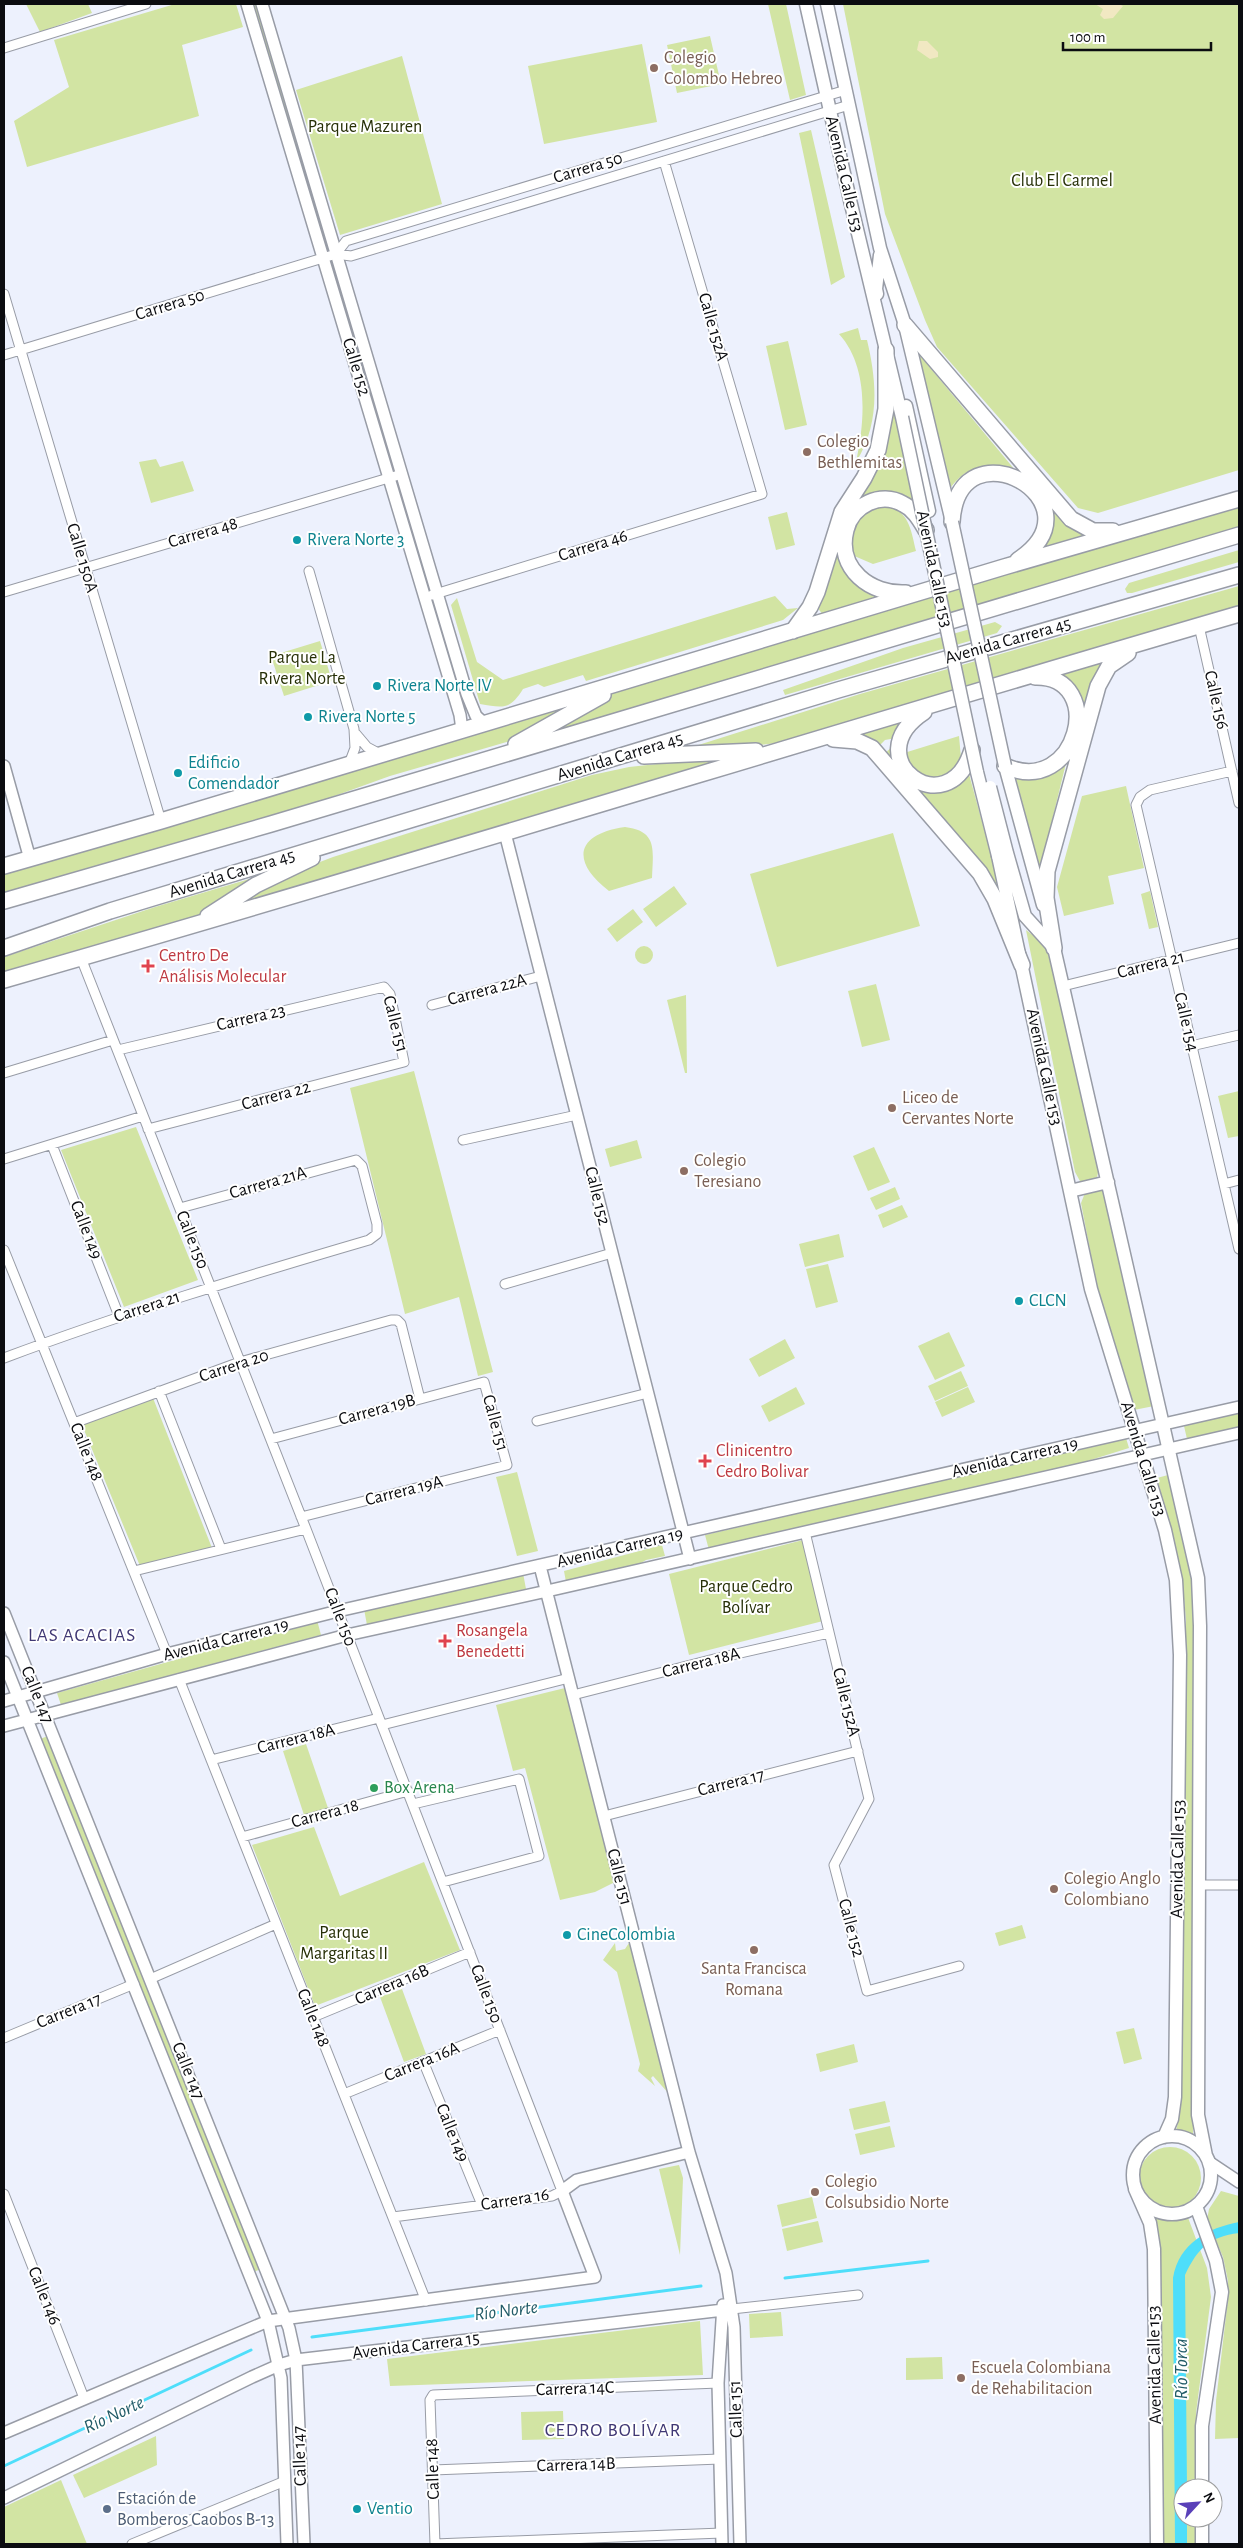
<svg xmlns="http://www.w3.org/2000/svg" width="1243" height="2548" font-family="'Alegreya Sans',sans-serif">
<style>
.green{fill:#d2e4a3}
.sand{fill:#f1e8c2}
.water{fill:#4edefa}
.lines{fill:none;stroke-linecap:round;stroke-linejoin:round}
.stream{stroke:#4edefa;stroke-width:3}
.street-casing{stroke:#989ca6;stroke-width:11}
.secondary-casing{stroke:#989ca6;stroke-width:14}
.primary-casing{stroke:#989ca6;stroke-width:15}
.highway-casing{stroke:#989ca6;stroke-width:18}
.street{stroke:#fff;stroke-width:9}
.secondary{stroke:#fff;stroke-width:11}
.primary{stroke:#fff;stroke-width:12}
.highway{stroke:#fff;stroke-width:15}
.primary-bridge-casing{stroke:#989ca6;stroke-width:15;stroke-linecap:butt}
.primary-bridge{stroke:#fff;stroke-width:12}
.education-dot{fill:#8d6e63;stroke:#fff;stroke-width:2}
.culture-dot{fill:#0f9aa8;stroke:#fff;stroke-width:2}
.health-dot{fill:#e0444e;stroke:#fff;stroke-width:2}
.leisure-dot{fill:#2e9e5b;stroke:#fff;stroke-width:2}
.service-dot{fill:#5c6f8a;stroke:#fff;stroke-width:2}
.labels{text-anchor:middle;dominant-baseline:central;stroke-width:4;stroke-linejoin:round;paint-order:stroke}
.education-label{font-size:18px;fill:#785e54;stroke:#fff;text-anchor:start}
.park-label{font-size:18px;fill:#262f06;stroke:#fff}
.street-label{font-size:18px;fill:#0b0c10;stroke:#fff}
.culture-label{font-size:18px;fill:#0d838f;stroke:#fff;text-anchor:start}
.health-label{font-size:18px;fill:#be3a42;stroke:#fff;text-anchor:start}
.leisure-label{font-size:18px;fill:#27864d;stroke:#fff;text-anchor:start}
.service-label{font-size:18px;fill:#4e5e75;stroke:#fff;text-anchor:start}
.neighbourhood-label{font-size:19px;letter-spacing:1px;fill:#403874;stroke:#fff}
.water-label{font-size:19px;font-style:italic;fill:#225c68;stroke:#fff}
</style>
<rect width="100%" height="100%" fill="#edf1fd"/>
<path class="green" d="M26,4H88L92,13L40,32Z
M175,4H236L243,27L182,45L199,116L27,167L14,121L69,87L54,40Z
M251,4H257L323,230L318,231Z
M768,4H786L806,95L790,100Z
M843,4H1239V470L1098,513L1078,508L937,347L925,320L885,214Z
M710,36L721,84L677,93L667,45Z
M642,44L657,122L544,144L528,66Z
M402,56L442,204L340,235L296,90Z
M811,130L845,277L831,285L799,133Z
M858,328L861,340H867C877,382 880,424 856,462C865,421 869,367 839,334Z
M788,341L807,425L785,430L766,346Z
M917,352L1015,470C990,462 967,465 951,487Z
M893,404L916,506C887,484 877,496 849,511L884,450Z
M156,459L160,467L183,461L194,491L151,503L139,462Z
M1239,504V530L914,623L555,733L553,728L622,686Z
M1046,505L1068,526L1089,536L1038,551Z
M884,506C909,509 911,530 916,551L873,564L852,555C846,530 858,510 884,506Z
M787,512L795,545L776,550L768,517Z
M838,534C846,569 846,583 881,599L824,616L816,606Z
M1239,550V562L1132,593H1127L1125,589L1129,583Z
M1239,586V609L777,743L733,748H689L860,694Z
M775,596L787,609L798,608L783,620L586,681L583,675L544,687L538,684L523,689C510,710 503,708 480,704L451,605L457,598L477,662L503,680Z
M995,622L1002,626L997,633L785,695L783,690L903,648Z
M320,641L332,681L284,696L271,656Z
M1106,661L1084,717C1081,692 1078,684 1055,676Z
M579,702L524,737L390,776L279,816L4,895V872Z
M902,720L896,738L885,740L878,747L852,734Z
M959,736L961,758L954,773L933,780L913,769L904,753Z
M894,745C899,757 904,774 913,785C928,804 956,785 969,774L1003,899L969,849L883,755Z
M741,755L221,911L286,875L333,857L592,775L629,767Z
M1068,755L1040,870L1016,779C1041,777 1052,775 1068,755Z
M1126,786L1144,868L1108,876L1114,904L1064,916L1057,887L1082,796Z
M625,827C658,831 653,850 652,878L609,891C570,861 576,834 625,827Z
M893,833L920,926L777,967L750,874Z
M256,877C218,916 161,929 111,944C75,954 39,965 4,975V957L155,907Z
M674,886L687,904L656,927L643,909Z
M1150,891L1158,927L1149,929L1141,894Z
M633,909L643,922L617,942L607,929Z
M1026,930L1046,945L1099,1169L1097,1177L1081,1183L1075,1172Z
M635 955a9 9 0 1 1 18 0a9 9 0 1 1-18 0Z
M876,984L890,1040L862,1047L848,991Z
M686,995L687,1073H685L667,1000Z
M414,1071L493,1372L478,1376L459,1297L405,1314L350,1088Z
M1239,1091V1136L1228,1138L1218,1096Z
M136,1127L198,1280L124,1307L61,1150Z
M637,1140L642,1158L610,1167L605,1149Z
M874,1147L890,1182L868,1191L853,1156Z
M895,1187L900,1199L876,1210L870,1198Z
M1099,1189L1103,1191L1154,1406L1134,1410L1100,1303L1081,1203L1085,1193Z
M902,1205L908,1217L883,1228L878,1215Z
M839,1234L844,1257L805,1267L799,1244Z
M828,1264L838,1302L816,1308L806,1269Z
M949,1332L965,1366L935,1380L918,1346Z
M785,1339L795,1358L759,1377L749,1359Z
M961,1371L968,1386L935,1401L928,1386Z
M796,1387L805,1404L769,1422L761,1406Z
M968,1387L975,1402L942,1417L935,1402Z
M153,1398L212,1548L140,1566L82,1425Z
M1239,1413V1427L1187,1439L1184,1426Z
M1126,1438L1129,1448L1081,1463L918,1503L709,1550L705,1535Z
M517,1472L538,1551L517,1556L496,1477Z
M1168,1475L1195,1597L1193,2138L1176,2131L1179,2118L1180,1895L1186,1620L1182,1577L1157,1478Z
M803,1540L823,1621L689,1655L669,1574Z
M662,1545L665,1556L646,1560L636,1566L566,1582L564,1571Z
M523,1573L526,1589L367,1625L364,1609Z
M317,1620L321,1635L61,1705L57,1693Z
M565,1688L615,1882L595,1892L560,1900L525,1768L513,1771L496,1705Z
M48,1736L261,2269L253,2272L40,1739Z
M306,1744L328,1808L304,1815L283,1751Z
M314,1827L340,1896L424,1862L460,1950L315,2006L252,1845Z
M1022,1925L1026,1938L999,1946L995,1933Z
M631,1940L670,2095L653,2076L651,2078L655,2086L638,2071L640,2064L617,1972L603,1960L615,1943L616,1951L625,1949Z
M402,1989L426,2054L404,2062L380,1997Z
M1134,2028L1142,2059L1124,2064L1116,2032Z
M854,2044L858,2062L820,2072L816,2054Z
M885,2101L890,2122L854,2130L849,2109Z
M890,2126L895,2147L860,2155L855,2134Z
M1139 2178a31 31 0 1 1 62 0a31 31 0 1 1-62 0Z
M679,2165L683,2178L680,2255L659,2169Z
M1221,2191L1239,2196V2438L1215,2439L1216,2401L1228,2299V2281L1223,2257L1207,2220L1209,2209Z
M812,2197L817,2218L782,2227L777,2205Z
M1153,2214L1171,2219L1187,2215L1207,2268L1211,2297L1196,2413V2488H1183V2518H1196V2544H1162L1156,2227Z
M818,2221L823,2242L787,2251L782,2229Z
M781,2312L783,2336L750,2338L749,2314Z
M700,2321L703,2375L390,2386L387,2359Z
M942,2357L943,2379L906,2380V2358Z
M563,2411L564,2439L522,2440L521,2412Z
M156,2436L157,2465L84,2498L73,2475Z
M61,2480L87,2544H4V2507Z"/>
<path class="sand" d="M1095,4H1119L1123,6L1113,18L1104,19L1100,15L1103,9Z
M919,41H927L938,52V57L930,59L917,50Z"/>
<path class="water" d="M1239,2222V2233C1209,2237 1198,2248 1185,2275L1187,2488H1183V2518H1187V2544H1175L1173,2278C1179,2243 1208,2228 1239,2222Z"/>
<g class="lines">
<path class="stream" d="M785,2278L928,2261
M312,2337L701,2286
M4,2466L251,2350"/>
<defs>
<path id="street" d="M4,48L146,4
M336,254L346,241L846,90
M4,294L161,821
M4,355L336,254L351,256L849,105
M309,571L354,729L355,748L349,764
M4,592L402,474
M432,595L762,494L664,161
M1199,626L1239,803
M356,734L367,747L380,754
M1232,771L1150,790L1140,797L1136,805L1239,1249
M81,958L306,1529L562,2191L552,2196L393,2217
M1063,986L1239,943
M432,1005L541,976
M1191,1046L1239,1035
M118,1050L384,987L390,994L404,1062L148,1129
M4,1073L113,1040
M463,1140L577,1115
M52,1145L119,1316
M4,1159L143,1116
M1224,1184L1239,1180
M4,1250L167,1654
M505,1284L612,1253
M4,1358C124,1313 246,1276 369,1240L377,1234V1224L362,1166L356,1160L180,1208
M159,1391L221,1549
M537,1421L648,1393
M74,1423L240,1362L391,1320H397L401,1324L420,1399
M271,1439L484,1382L507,1465L301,1517
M805,1532L869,1799L834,1865L867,1991L959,1966
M134,1571L306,1529
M179,1679L426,2301
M573,1695L714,1659L829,1633
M382,1725L569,1678
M211,1760L379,1718
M413,1804L519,1779L539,1856L443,1882
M604,1816L858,1751
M242,1837L408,1791
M1199,1885H1239
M150,1979L276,1924
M313,2017L470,1952
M4,2038L134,1984
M423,2061L482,2205
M344,2094L500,2030
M4,2194L84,2398
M732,2309L858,2295
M433,2470L720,2459
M132,2544L285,2481
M435,2544L430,2400L433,2395L718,2383
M435,2544L722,2533"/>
<path id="secondary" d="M247,4L460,715L462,730
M262,4L467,694L476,716L485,724
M4,766L30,859
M505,833L690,1559
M540,1566L689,2152L726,2273L734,2327L740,2544
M4,1613L289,2328L296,2360L304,2544
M4,1662L268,2321L281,2378L287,2544
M4,1701L167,1654L338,1611L1239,1407
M4,1726L347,1635L547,1591L1239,1433
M1209,2162L1239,2182
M4,2433L268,2321L595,2277L562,2191L577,2180L689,2152
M4,2498L252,2377L279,2365L296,2360L732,2309
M722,2544L718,2383L723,2305"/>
<path id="primary" d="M806,4L850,200L902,417
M827,4L880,248L905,325L952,522
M877,294L876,289L880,255
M906,406L929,511
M1005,766L1043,905
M1007,853L1025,916L1054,948
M998,856L1091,1289L1165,1530L1176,1580L1180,1655L1175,2097L1172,2119L1164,2137
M1052,939L1198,1578L1200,1626L1198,2115L1206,2156
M1070,1191L1108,1182
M1133 2175a39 39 0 1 1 78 0a39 39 0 1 1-78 0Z
M1135,2189L1150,2223L1154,2249L1157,2544
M1196,2206L1216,2261L1222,2292L1202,2426V2488
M1202,2518V2544"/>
<path id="highway" d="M905,325L1071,519L1093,531H1113
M952,522C958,419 1106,502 1018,560
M906,593C871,595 836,569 846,530C852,505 881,491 903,504C914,509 920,520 926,530
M793,631L810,607L817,592L842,512L864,478L878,450L886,409V350
M924,712C854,758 948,828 972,750
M833,739L857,741L872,748L980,873L995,899L1022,965
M516,744L603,695
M644,756L756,751
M1005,766C1078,799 1108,675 1035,677
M4,866L161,821L1004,567L1239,499
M4,901L271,824L1239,535
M208,916L256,885L312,858
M4,948L110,911L838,690L1239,575
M1054,948L1046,898L1047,871L1098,686L1109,666L1128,653
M4,980C417,862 827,734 1239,614"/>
</defs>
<use href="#street" class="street-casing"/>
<use href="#secondary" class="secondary-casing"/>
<use href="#primary" class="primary-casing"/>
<use href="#highway" class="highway-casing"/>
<use href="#street" class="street"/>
<use href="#secondary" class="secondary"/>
<use href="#primary" class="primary"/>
<use href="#highway" class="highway"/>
<defs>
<path id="primary-bridge" d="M902,417L977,772L998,856
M952,522L1005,766
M990,787L1007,853"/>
</defs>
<use href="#primary-bridge" class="primary-bridge-casing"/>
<use href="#primary-bridge" class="primary-bridge"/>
</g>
<g class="education-dot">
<circle cx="654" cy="68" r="5"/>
<circle cx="807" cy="452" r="5"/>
<circle cx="892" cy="1108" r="5"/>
<circle cx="684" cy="1171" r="5"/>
<circle cx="1054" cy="1889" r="5"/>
<circle cx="754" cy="1950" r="5"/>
<circle cx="815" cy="2192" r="5"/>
<circle cx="961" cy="2378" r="5"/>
</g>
<g class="culture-dot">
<circle cx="297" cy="540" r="5"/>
<circle cx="377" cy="686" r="5"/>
<circle cx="308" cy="717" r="5"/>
<circle cx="178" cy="773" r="5"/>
<circle cx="1019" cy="1301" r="5"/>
<circle cx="567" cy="1935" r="5"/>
<circle cx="357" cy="2509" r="5"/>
</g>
<g class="health-dot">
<path d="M145.5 958.5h5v5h5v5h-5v5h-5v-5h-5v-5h5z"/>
<path d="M702.5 1453.5h5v5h5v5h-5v5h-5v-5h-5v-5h5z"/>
<path d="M442.5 1633.5h5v5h5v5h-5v5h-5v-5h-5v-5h5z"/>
</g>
<circle class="leisure-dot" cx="374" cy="1788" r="5"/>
<circle class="service-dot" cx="107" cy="2509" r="5"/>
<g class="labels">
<g class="education-label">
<text x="664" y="58">Colegio<tspan x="664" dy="21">Colombo Hebreo</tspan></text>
<text x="817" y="442">Colegio<tspan x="817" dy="21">Bethlemitas</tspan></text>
<text x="902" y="1098">Liceo de<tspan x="902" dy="21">Cervantes Norte</tspan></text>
<text x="694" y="1161">Colegio<tspan x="694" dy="21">Teresiano</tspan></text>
<text x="1064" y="1879">Colegio Anglo<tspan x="1064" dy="21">Colombiano</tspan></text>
<text x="754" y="1969" text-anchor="middle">Santa Francisca<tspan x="754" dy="21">Romana</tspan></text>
<text x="825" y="2182">Colegio<tspan x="825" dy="21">Colsubsidio Norte</tspan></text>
<text x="971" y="2368">Escuela Colombiana<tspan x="971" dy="21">de Rehabilitacion</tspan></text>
</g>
<g class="park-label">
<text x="365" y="127">Parque Mazuren</text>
<text x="1062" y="181">Club El Carmel</text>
<text x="302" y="658">Parque La<tspan x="302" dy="21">Rivera Norte</tspan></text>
<text x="746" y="1587">Parque Cedro<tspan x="746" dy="21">Bolívar</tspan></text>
<text x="344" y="1933">Parque<tspan x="344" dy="21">Margaritas II</tspan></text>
</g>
<g class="street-label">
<text transform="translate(588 168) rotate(-17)">Carrera 50</text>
<text transform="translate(844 174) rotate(77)">Avenida Calle 153</text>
<text transform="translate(170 305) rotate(-17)">Carrera 50</text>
<text transform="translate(713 327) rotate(74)">Calle 152A</text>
<text transform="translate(356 367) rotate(73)">Calle 152</text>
<text transform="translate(203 533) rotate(-16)">Carrera 48</text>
<text transform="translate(593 546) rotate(-17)">Carrera 46</text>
<text transform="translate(82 558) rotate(73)">Calle 150A</text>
<text transform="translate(934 569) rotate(78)">Avenida Calle 153</text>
<text transform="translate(1008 641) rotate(-16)">Avenida Carrera 45</text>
<text transform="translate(1216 700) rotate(77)">Calle 156</text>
<text transform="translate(620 757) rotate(-17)">Avenida Carrera 45</text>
<text transform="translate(232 874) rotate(-17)">Avenida Carrera 45</text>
<text transform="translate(1151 965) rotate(-14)">Carrera 21</text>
<text transform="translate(487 990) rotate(-15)">Carrera 22A</text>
<text transform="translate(251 1018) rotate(-13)">Carrera 23</text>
<text transform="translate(1186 1022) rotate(77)">Calle 154</text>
<text transform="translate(395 1024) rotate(76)">Calle 151</text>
<text transform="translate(1044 1067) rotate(78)">Avenida Calle 153</text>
<text transform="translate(276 1096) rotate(-15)">Carrera 22</text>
<text transform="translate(268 1183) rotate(-16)">Carrera 21A</text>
<text transform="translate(597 1196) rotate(76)">Calle 152</text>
<text transform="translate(86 1230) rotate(69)">Calle 149</text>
<text transform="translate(192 1240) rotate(68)">Calle 150</text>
<text transform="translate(147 1307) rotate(-18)">Carrera 21</text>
<text transform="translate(234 1366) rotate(-18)">Carrera 20</text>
<text transform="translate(377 1410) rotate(-15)">Carrera 19B</text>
<text transform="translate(495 1423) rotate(75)">Calle 151</text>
<text transform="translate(86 1452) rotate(68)">Calle 148</text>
<text transform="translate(1015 1458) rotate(-13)">Avenida Carrera 19</text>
<text transform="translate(1143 1459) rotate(73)">Avenida Calle 153</text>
<text transform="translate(404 1491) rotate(-14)">Carrera 19A</text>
<text transform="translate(620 1548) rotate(-13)">Avenida Carrera 19</text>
<text transform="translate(340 1617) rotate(69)">Calle 150</text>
<text transform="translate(226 1640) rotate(-14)">Avenida Carrera 19</text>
<text transform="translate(701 1663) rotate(-14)">Carrera 18A</text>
<text transform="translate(37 1695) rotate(68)">Calle 147</text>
<text transform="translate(846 1702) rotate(76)">Calle 152A</text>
<text transform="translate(296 1739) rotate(-14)">Carrera 18A</text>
<text transform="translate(731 1783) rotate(-14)">Carrera 17</text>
<text transform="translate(325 1814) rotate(-15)">Carrera 18</text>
<text transform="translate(1178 1859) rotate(-89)">Avenida Calle 153</text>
<text transform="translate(619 1877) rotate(76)">Calle 151</text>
<text transform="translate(851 1928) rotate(75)">Calle 152</text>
<text transform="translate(392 1985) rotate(-23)">Carrera 16B</text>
<text transform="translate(486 1994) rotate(69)">Calle 150</text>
<text transform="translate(69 2011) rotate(-22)">Carrera 17</text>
<text transform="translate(313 2018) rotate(68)">Calle 148</text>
<text transform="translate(422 2062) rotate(-22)">Carrera 16A</text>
<text transform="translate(188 2071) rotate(68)">Calle 147</text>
<text transform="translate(452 2133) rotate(68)">Calle 149</text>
<text transform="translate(515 2200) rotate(-9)">Carrera 16</text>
<text transform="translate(44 2296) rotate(68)">Calle 146</text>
<text transform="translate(416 2346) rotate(-7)">Avenida Carrera 15</text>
<text transform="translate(1155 2365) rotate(-91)">Avenida Calle 153</text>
<text transform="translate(575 2389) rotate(-2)">Carrera 14C</text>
<text transform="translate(736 2409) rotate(-92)">Calle 151</text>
<text transform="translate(300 2456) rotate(-92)">Calle 147</text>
<text transform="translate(576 2465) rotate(-2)">Carrera 14B</text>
<text transform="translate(433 2469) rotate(-92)">Calle 148</text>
</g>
<g class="culture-label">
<text x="307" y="540">Rivera Norte 3</text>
<text x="387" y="686">Rivera Norte IV</text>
<text x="318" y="717">Rivera Norte 5</text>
<text x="188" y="763">Edificio<tspan x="188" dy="21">Comendador</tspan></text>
<text x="1029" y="1301">CLCN</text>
<text x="577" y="1935">CineColombia</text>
<text x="367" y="2509">Ventio</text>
</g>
<g class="health-label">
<text x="159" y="956">Centro De<tspan x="159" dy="21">Análisis Molecular</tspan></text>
<text x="716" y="1451">Clinicentro<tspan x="716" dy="21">Cedro Bolivar</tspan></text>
<text x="456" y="1631">Rosangela<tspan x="456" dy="21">Benedetti</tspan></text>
</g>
<g class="leisure-label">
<text x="384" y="1788">Box Arena</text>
</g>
<g class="service-label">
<text x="117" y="2499">Estación de<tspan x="117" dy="21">Bomberos Caobos B-13</tspan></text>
</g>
<g class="neighbourhood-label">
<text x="82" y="1635">LAS ACACIAS</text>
<text x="613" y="2430">CEDRO BOLÍVAR</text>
</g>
<g class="water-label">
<text transform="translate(506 2311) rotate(-7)">Río Norte</text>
<text transform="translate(1181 2369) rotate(-90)">Río Torca</text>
<text transform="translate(114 2415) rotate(-25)">Río Norte</text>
</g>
</g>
<rect width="1243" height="2548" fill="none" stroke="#0b0c10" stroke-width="10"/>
<g transform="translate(1198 2503) rotate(64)"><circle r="24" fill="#ffffff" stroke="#9d9e9f"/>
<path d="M0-4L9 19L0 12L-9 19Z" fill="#5a41b9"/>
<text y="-8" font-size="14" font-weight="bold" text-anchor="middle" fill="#0b0c10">N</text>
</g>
<path d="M1063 42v8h148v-8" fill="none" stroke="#0b0c10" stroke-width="2.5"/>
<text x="1070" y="42" font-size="15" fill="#0b0c10" stroke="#ffffff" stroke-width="4" paint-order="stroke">100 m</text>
</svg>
